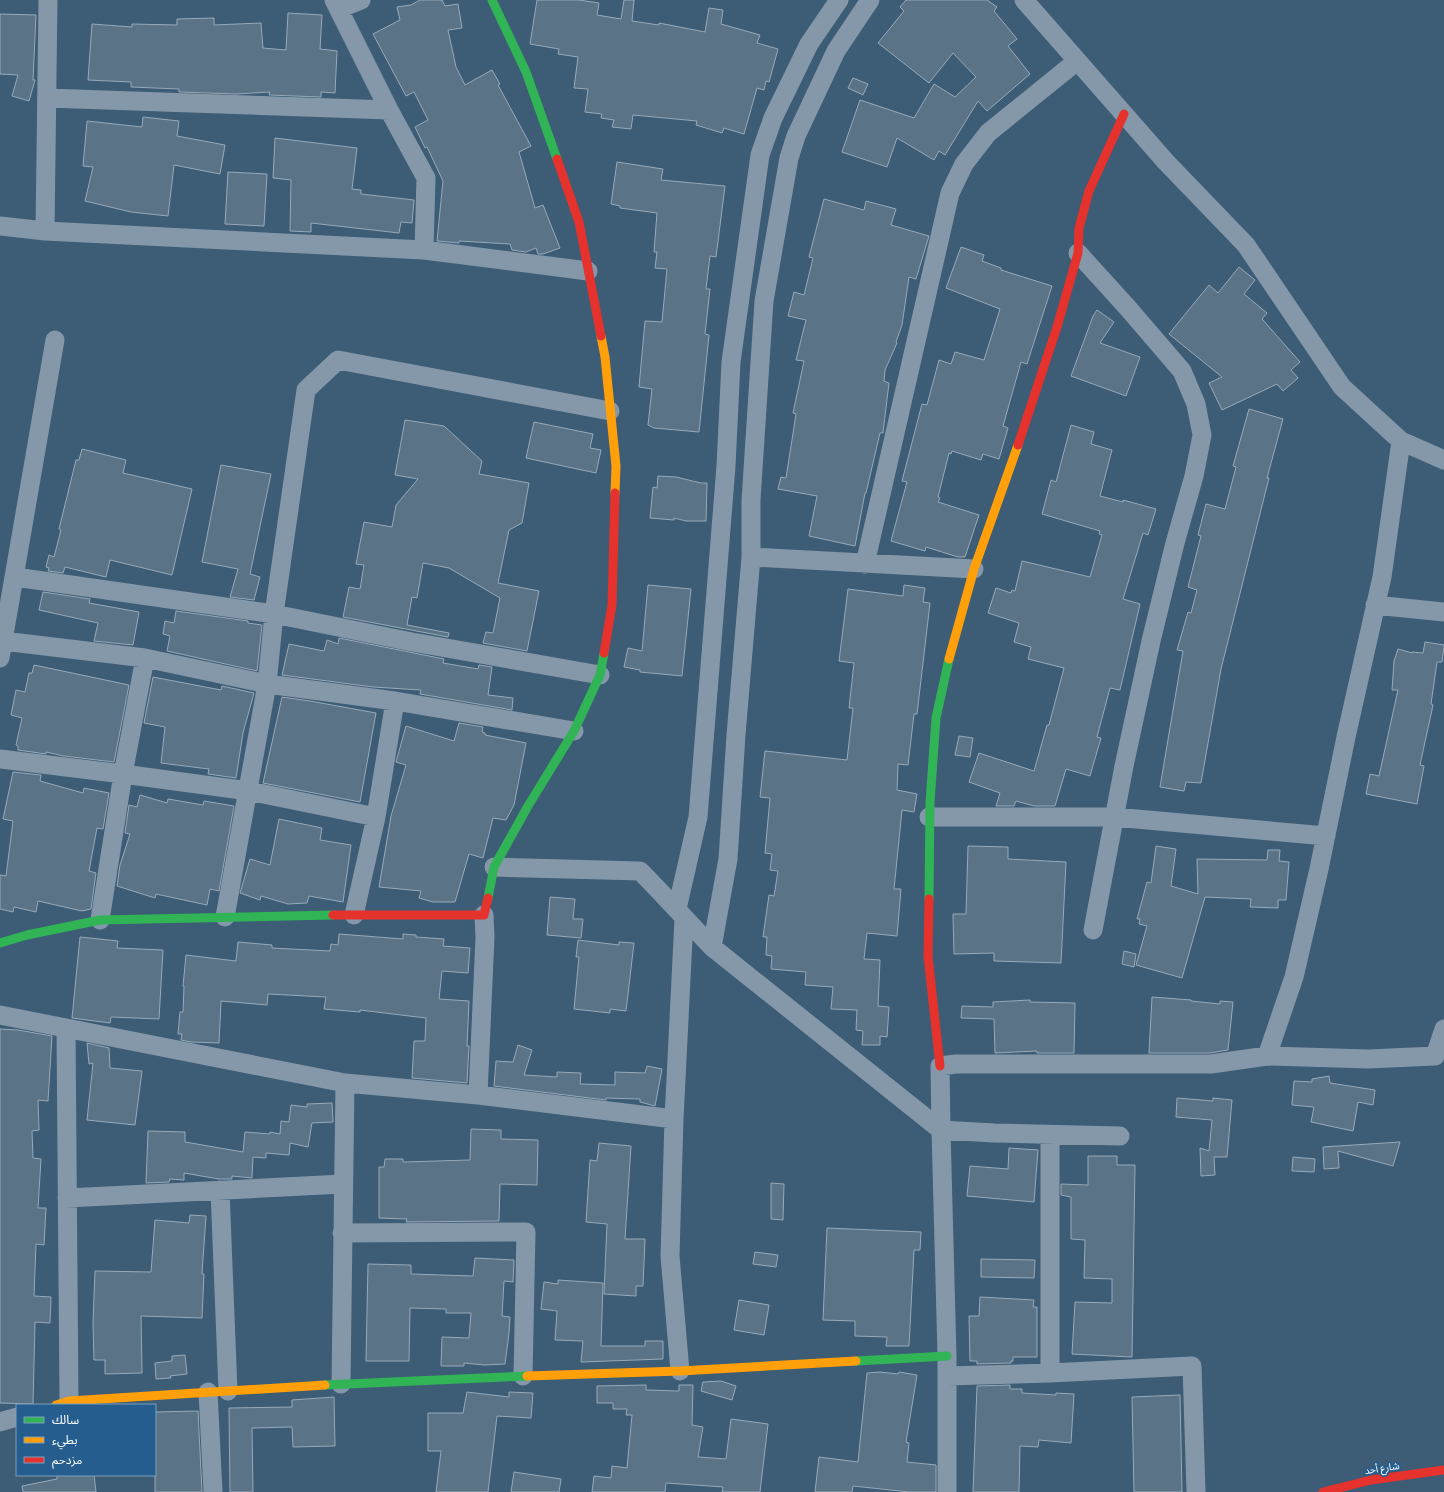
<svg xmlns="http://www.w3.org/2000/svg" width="1444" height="1492" font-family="'PT Sans Narrow','Noto Sans Arabic',sans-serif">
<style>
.building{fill:#5a7387;stroke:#98aab8}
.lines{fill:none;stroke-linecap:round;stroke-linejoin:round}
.street{stroke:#8498a9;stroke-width:19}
.fast{stroke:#30b455;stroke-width:9}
.slow{stroke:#ff9f0a;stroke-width:9}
.jam{stroke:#e5322d;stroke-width:9}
.labels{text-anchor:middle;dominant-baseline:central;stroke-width:3.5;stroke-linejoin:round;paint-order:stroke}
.street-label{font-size:10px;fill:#fff;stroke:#255e8e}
</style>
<rect width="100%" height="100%" fill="#3d5c76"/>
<path class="building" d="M420,0H442L445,6L458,4L462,28L448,30L456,67L465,85L492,70L500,84L498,85L531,146L519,152L535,208L543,205L560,248L543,254H538L536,248L526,252L512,250L510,244L459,241V243L437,241L443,181L427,147L425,148L415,127L428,120L414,92L406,96L373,34L400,20L397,7L411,5Z
M537,0H579L599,3L597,15L621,19L624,0H634L632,21L659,25V23L705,32L709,8L723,10L721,24L760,35L757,43L778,49L769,82L766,81L764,90L757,88L744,134L724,128L722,133L696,125L697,121L633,115L631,129L612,127L614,120L601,118L602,114L585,112L588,89L574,88L578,57L558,54L559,49L530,44Z
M906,0H987L997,7L994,11L1017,39L1008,46L1030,74L987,111L978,101L945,155L939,151L934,160L897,138L887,167L842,152L860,100L914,118L934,84L955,97L976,77L953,53L929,83L878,43L904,11L900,7Z
M288,13L322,15L320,49L337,51L335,93L321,92V97L269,95L270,92L237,94L179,92V89L131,87V82L88,80L92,24L132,27V24L177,25V19L214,18V25L261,23L263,48L286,50Z
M0,14L36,15L33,80H35L29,101L12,96L18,75L0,74Z
M853,78L868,84L863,95L848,88Z
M143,117L179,121L177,136L225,145L220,174L174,165L168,216L131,212L85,201L93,167L83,166L87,121L142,127Z
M275,138L357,148L352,189L361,190V194L414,200L412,223L401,222L399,233L311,223V232L290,231L291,180L273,178Z
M617,162L663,169L661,180L725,186L716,257L710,256L706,289H710L705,334L709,335L699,432L654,428L648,425L652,389L639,387L645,321L662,322L667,269L655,268L657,252H654L657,213L620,208V206L611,204Z
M228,172L267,174L264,226L225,224Z
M824,199L864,210L866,201L896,209L891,225L929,236L916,279L909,277L902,325L896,342L897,343L885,370L884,381L889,383L883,433H880L866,493H865L855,546L809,536L817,496L778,489L781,477L786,478L796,414L793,413L804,361L796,360L806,320L788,316L794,292L804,295L813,258L809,257Z
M961,247L984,255L982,261L1001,268V270L1052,286L1027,364L1021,362L1003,426L1008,428L999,459L983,454L981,460L952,451L951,454L949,453L938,497L940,498L938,502L979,515L965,557H958L926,547L925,551L891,541L907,482L902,481L922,404L927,405L939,360L951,364L955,352L984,360L1000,309L946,288Z
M1239,267L1255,280L1244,294L1267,313L1262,319L1300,362L1291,370L1298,378L1283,391L1277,384L1222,410L1209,383L1222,377L1169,334L1209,285L1218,293Z
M1097,310L1114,322L1100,343L1140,357L1126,396L1071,376L1093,316Z
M1249,409L1283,419L1267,478H1269L1221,669L1201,783L1186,782L1184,791L1160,787L1183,651L1177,650L1188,612L1191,613L1197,590L1188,587L1201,536L1198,535L1206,504L1225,509L1236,467L1233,466Z
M405,420L444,426L482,461L479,474L529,483L522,523L509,530L498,583L539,591L527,651L483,643L486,632L493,633L500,598L449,568L423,563L417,598L412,597L407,625L449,633L448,637L343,617L349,587L360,589L364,565L356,564L364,522L392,527L396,505L418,479L395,475Z
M534,422L593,434L590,448L601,450L596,473L526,458Z
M1071,425L1094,432L1091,444L1112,450L1100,496L1123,502V500L1156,509L1148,535L1143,533L1123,599L1140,604L1120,690L1110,688L1097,737L1101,738L1090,776L1066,769L1055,806H1034L1016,801L1014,806H996L1000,793L969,782L979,753L1034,771L1047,725H1049L1064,668L1028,659L1031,647L1014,642L1019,623L988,613L996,588L1011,593L1012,590L1015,591L1022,561L1090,577L1102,535L1099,534L1100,531L1042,514L1051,480L1056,482Z
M82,449L126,460L123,473L192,489L172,575L110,560L106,577L65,567L63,573L48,571L49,568L46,567L49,555L54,557L61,530L59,529L76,460H79Z
M221,465L271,474L250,574L260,577L254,600L230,597L238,569L202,562Z
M658,476L676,477L701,483H707L706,521H686L674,518V520L650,518L653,487L657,488Z
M648,585L691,589L682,676L640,672V670L624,667L628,648L642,651Z
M904,585L925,588L923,602L930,603L917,714H914L908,765L898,764L897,790L917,794L914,812L902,810L894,889H901L897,936L867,933L864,959L880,960L878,1006L889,1007L887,1037L880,1036V1045H862L863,1031L856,1030L857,1010L831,1009L833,987L805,985L806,972L771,969L772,956L766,955L767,937H763L769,895L774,896L778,871L770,870L772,854L765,853L770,798L760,797L765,751L847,760L853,708H849L854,663L839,661L848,589L903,596Z
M43,592L90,599L89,603L139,612L133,645L94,641L98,623L39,610Z
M176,611L248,621V623L262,625L257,671L167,651L170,636L163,634L165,621L174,623Z
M339,638L444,659L443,663L478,669L479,665L492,667L488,695L513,698L512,710L420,694L421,690L373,687L282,675L289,644L324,651L327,640L338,644Z
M1425,642L1444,645V647L1442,662H1437L1431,704L1433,705L1420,765L1424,766L1417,804L1366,794L1370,774L1379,776L1398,690H1392L1394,661L1398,649L1412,653V652L1423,653Z
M34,665L129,685L114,762L64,756L46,752V754L18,750V746L16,745L22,718L11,715L16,690L25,692L29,673H32Z
M153,677L221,690L222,686L254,693L243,733L236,778L208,774L209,769L161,763L165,727L144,723Z
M282,697L310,701L376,713L360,802L263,783Z
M459,723L483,727L482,732L485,733V735L526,743L514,805L506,820L493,818L483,858L469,854L455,902H433L419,898L421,891L379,887L391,816L406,765L396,762L406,726L454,741Z
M959,736L973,738L970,757L955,755Z
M13,772L41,775L40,781L83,793L84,788L109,793L103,829L97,828L89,871L96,873L91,909L82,911L38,901L36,912L14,907L13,912L0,909V875L6,876L13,821L3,819Z
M140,795L167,803L168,799L203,805L204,801L234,806L219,891L210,889L207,905L156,894L155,898L117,886L120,865L130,834L125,833L129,805L137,807Z
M279,819L322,828L320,840L351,845L343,902L309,896L307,903L288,904L261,896L260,900L240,893L250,859L270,865Z
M968,846L1008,847V859L1066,862L1061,963L994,961V953L954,954L953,914H966Z
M1156,846L1176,849L1171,886L1198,894L1197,859L1267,860L1268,850H1280L1279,861L1289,862L1286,900H1278V908L1250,907L1251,899L1205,897L1182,978L1136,965L1147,926L1139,924L1140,919H1137L1147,882L1151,883Z
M550,897L575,899L573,919H583L581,938L547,935Z
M339,934L403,939V934L416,935V937L444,939L443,946L470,948L468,973L442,971L439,999L469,1001L467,1046H469L467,1083L412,1078L414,1041H425L426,1018L360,1010V1012L324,1009L326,997L268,994L267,1005L221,1001L219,1043L191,1042L181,1040L182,1034H178L180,1012H183L184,986H183L186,955L236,961L238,942L272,945V948L330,951L331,944L338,945Z
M80,937L118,941L117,948L163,950L159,1019L111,1017L110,1023L72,1018Z
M578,940L619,945V942L634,943L626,1011L610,1009V1013L574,1009L579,957H576Z
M1124,951L1136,954L1134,967L1122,964Z
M1152,997L1191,1000V1001L1220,1004V1001L1233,1002L1228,1050L1210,1053H1149Z
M1030,1000V1002L1075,1003L1074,1053H1037V1051L995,1053L994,1019L961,1018L962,1006L993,1007V1002Z
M0,1029L18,1030L52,1036L48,1101L38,1100L39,1130L32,1131L33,1158L41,1159L38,1208H46L44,1245L36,1244L34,1296L51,1297L50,1323L35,1322L33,1404L0,1403Z
M87,1043L109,1048L110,1068L142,1071L135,1125L87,1120L93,1063L89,1064Z
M518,1045L532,1050L524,1075L557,1077V1072L581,1073L580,1084L615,1085V1072L645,1073L647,1066L662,1069L655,1106L640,1102V1099L606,1098V1100L494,1086L496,1061L513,1062Z
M1329,1076L1330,1083L1375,1090L1373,1105L1358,1102L1353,1131L1311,1122L1314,1107L1292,1105L1294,1081L1312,1082V1079Z
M1177,1098L1213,1101V1098L1232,1100L1227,1157H1214L1215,1175L1201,1176L1200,1148L1209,1151L1212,1120L1176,1117Z
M332,1103L333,1122L312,1123L308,1147L290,1143L289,1155L266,1153V1158L253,1157L252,1178L232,1176V1179H219L184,1173V1180L170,1179L169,1182L146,1183L148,1131L185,1132V1142L243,1152L245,1132L270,1134V1132L280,1134L281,1121L289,1122L291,1105L307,1107V1104Z
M471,1129L501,1130V1139L538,1140L537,1185L500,1184L499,1221L406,1222L407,1219L379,1218V1167H384L385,1159H403V1162L470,1160Z
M1400,1142L1393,1166L1338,1151L1339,1168L1324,1169L1323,1147Z
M599,1143L631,1146L625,1239H645L643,1286H636V1296L604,1294L607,1224L586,1222L590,1160L597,1161Z
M1009,1148L1038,1150L1034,1202L967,1196L970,1166L1008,1169Z
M1088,1156H1117V1165H1135L1132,1357L1072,1354L1075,1302L1112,1303V1279L1084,1278L1085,1240L1071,1239V1197L1061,1195V1184L1088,1185Z
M1293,1157L1315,1159L1314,1172L1292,1171Z
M771,1183L784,1184L783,1220L771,1219Z
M190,1215L206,1216L202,1274H204L202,1318L141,1316L142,1373L105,1374V1360H94L93,1323L95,1271L151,1272L155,1220L189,1223Z
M827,1228L921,1232L920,1250H914L909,1346H886L887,1337L855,1336V1321L823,1320Z
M755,1252L778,1255L776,1267L753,1264Z
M475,1258L514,1260L513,1282L504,1281L502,1316L510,1317L509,1333L505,1364L484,1365L464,1363V1366H441L442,1337L469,1338L471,1313H446V1309L410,1308L409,1361H366L368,1264L411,1265V1274L473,1276Z
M981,1259L1035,1260L1034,1278L981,1277Z
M558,1280L603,1283L601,1346H645V1341H663V1359L581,1362L583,1341L555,1340L557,1311L541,1309L544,1282L558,1284Z
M980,1297L1034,1300L1033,1307H1037V1357H1013V1361H1011V1363L977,1364V1361H970L969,1316H979Z
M739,1300L769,1305L764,1335L734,1330Z
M185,1355L187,1374L170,1376L171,1378L156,1379L155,1363L172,1361V1356Z
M880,1372L898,1374L899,1372L917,1375L906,1442L909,1443L907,1462L936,1465V1492H909L853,1486L852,1492H815L819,1457L858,1462L867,1373Z
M721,1381L736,1386L732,1400L701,1391L703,1382Z
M646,1385V1390L679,1391V1385H693L692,1425L703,1427L698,1457L726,1459L731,1419L768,1424L760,1492H722L723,1487L666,1483L665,1492H592L594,1476L611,1478L612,1466L627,1468L632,1415H626L627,1409H613V1403H597V1386Z
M1010,1385V1389H1022V1393L1056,1395V1393L1074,1394L1071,1443L1039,1440L1038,1447L1020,1446L1019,1492H973L977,1386Z
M467,1392L509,1397V1392L533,1393L531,1418L497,1416L488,1492H436L441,1451H428V1413H463Z
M1180,1395L1182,1492H1134L1132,1397Z
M334,1397L335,1446L293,1447L292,1427L252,1428L253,1492H230L229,1408L292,1407V1400Z
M198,1411L202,1492H155V1412Z
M514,1472L561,1479L559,1492H511Z
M57,1475H94L96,1492H23L22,1486L57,1479Z"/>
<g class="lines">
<path class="street" d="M334,0L389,110L426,178L424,250
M1024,0L1166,162L1246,245L1342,387L1401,441L1444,460
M339,9L361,0
M47,98L389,110
M0,226L45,231L424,250L588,271
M45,231L48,0
M1078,253L1127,307L1182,371L1196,404L1202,435L1194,476L1175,543L1151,641L1124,766L1093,930
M751,557L974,569
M865,564L950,193L964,164L988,133L1077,61
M15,577L274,614L267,684L225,917
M1375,605L1444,612
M3,641L145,658L267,684L395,701L574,731
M0,658L55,340
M600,675L412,642L274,614L306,390L338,360L610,411
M0,759L123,774L249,791L376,817
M929,817H1114L1326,836
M494,867L640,871C665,896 688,922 712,947L941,1130L947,1356V1492
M677,909L698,817L726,466L731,362L760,155L773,118L809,44L839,0
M354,915L376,817L395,701
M100,920L123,774L145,658
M712,947L728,859L736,735L751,557V500L764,301L789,158L796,136L836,51L870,0
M0,1015L345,1083L478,1095L485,937L484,915
M66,1028L69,1401
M1267,1056L1294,977L1319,869L1346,737L1382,577L1401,441
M478,1095L674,1119
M1050,1135V1373
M1120,1136L994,1133L941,1130L940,1066L956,1064H1211L1267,1056L1368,1059L1435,1056L1444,1029
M220,1190L228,1391
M67,1198L343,1184
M342,1233L526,1232L523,1376
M680,1371L670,1256L674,1119L684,919
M947,1376L1050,1373L1192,1366L1196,1492
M341,1384L345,1083
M208,1392L213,1492
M0,1422L17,1417"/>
<path class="fast" d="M492,0L526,72L557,159
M488,898L494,867L528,806L574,731L600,675L604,653
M929,899L930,802L936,718L949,659
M0,943L27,935L100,920L333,915
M856,1361L947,1356
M325,1385L527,1376"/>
<path class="slow" d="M601,336L605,357L616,466L615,493
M949,659L974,569L1018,445
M527,1376L680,1371L856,1361
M56,1405L69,1401L325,1385"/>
<path class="jam" d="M557,159L579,222L601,336
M1018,445L1057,327L1078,253L1079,228L1089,191L1124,114
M604,653L612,605L615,493
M929,899L928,956L940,1066
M333,915H484L488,898
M1323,1492L1371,1480L1444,1470"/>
</g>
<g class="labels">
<g class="street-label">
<text transform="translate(1382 1468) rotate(-9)">شارع أحد</text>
</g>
</g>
<rect x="16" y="1404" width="140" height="72" fill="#255e8e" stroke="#7c9ebb"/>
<rect x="24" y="1417" width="20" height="6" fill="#30b455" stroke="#7c9ebb"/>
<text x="52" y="1424" font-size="12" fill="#ffffff">سالك</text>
<rect x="24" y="1437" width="20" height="6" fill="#ff9f0a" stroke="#7c9ebb"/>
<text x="52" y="1444" font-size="12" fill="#ffffff">بطيء</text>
<rect x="24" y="1457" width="20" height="6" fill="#e5322d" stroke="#7c9ebb"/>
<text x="52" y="1464" font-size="12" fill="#ffffff">مزدحم</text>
</svg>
